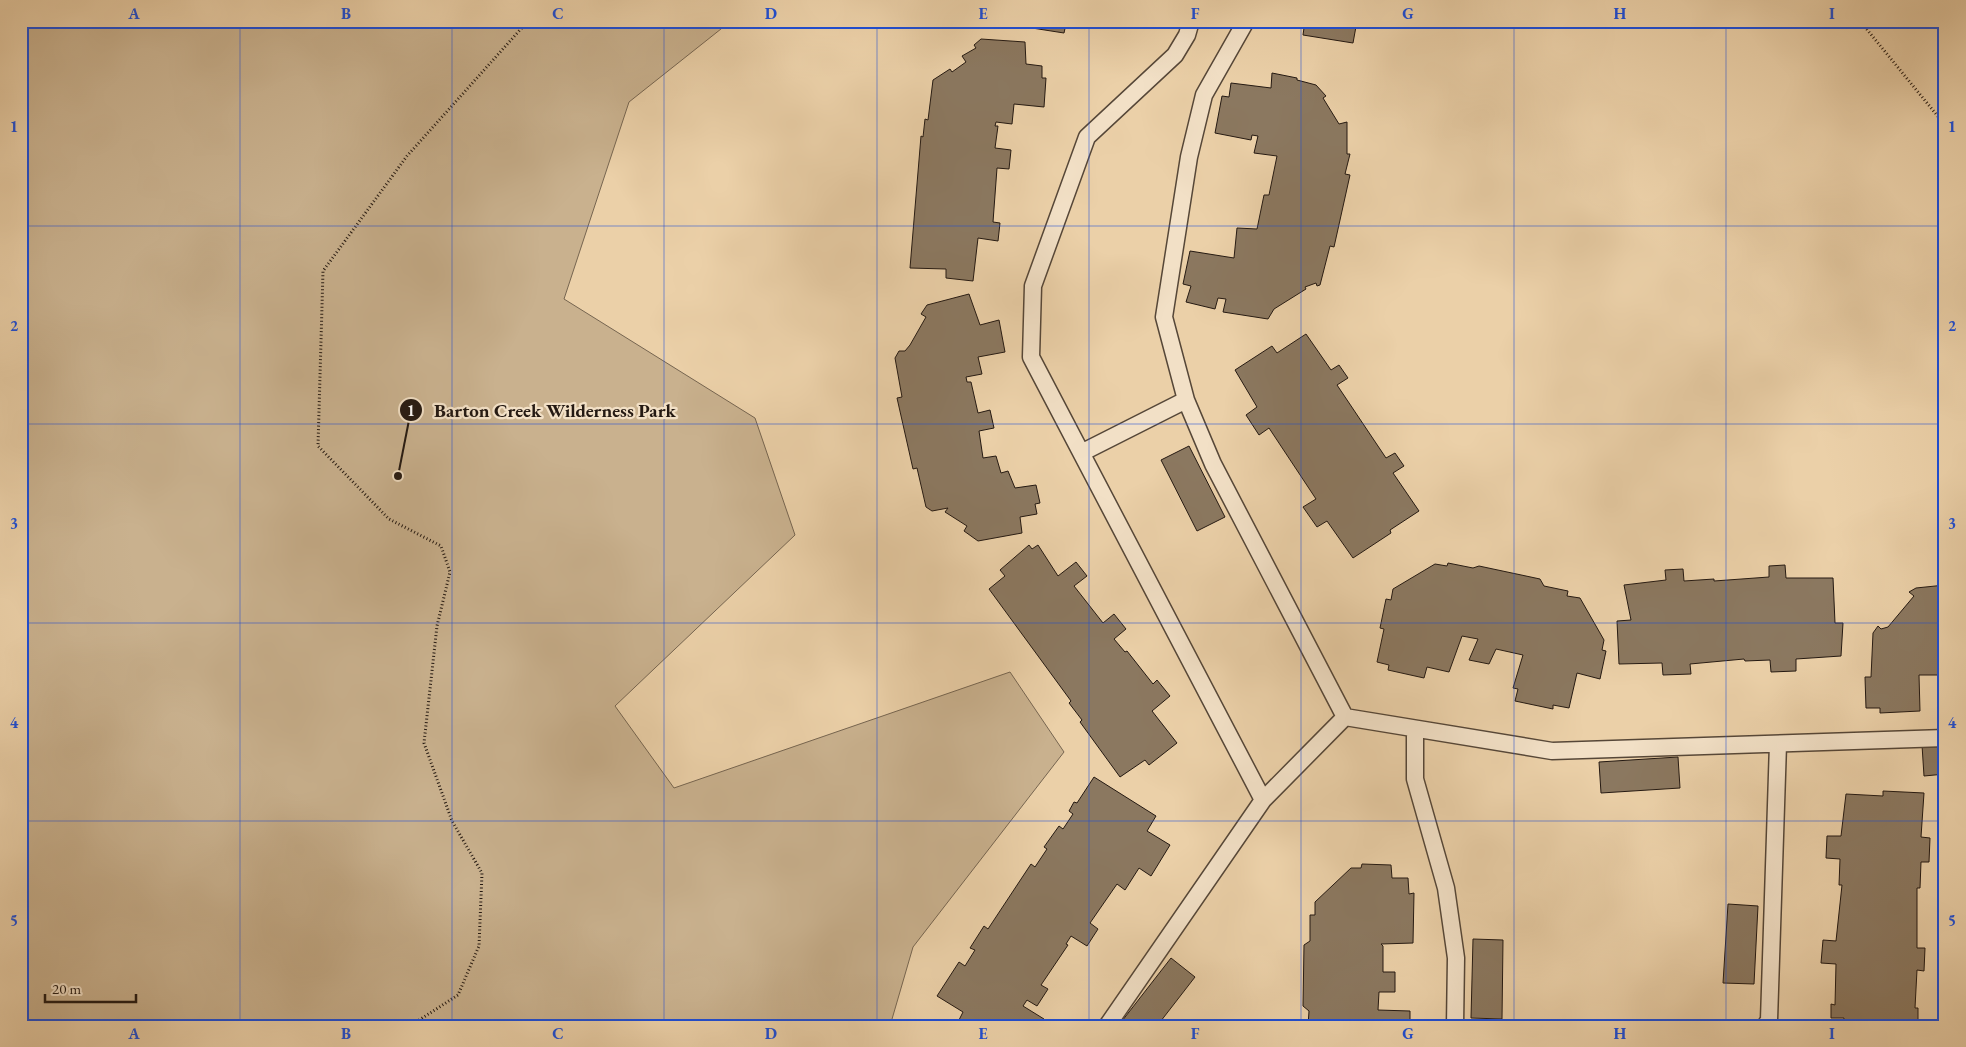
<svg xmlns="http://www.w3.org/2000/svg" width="1966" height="1047" font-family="'EB Garamond',serif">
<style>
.green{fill:#c9b18e;stroke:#766550}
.building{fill:#8b7860;stroke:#241912}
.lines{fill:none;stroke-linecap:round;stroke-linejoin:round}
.lane-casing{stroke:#564738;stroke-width:19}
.path{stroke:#241912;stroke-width:3;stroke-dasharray:1 2.5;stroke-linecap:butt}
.lane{stroke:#f2e0c6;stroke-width:16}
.grid{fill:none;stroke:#1d4ed8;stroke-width:1;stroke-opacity:0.55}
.leader{fill:none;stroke:#241912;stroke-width:2}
.callout-dot{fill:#241912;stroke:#f2e0c6;stroke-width:2}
.mark-label{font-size:15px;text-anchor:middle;font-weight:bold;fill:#fff}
.callout-label{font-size:19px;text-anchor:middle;font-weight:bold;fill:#241912;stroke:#f2e0c6;stroke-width:4.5;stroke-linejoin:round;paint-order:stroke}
.neatline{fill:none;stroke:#1d4ed8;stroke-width:2}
.grid-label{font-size:16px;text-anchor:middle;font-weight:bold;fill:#1d4ed8}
</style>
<rect width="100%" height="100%" fill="#ebd0a8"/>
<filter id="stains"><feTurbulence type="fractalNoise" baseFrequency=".004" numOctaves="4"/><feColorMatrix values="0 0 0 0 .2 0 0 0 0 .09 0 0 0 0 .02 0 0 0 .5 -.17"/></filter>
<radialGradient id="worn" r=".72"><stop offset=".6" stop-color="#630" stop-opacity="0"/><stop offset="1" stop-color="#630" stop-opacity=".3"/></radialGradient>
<path class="green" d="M21,21H731L629,102L564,299L755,418L795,535L615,706L674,788L1010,672L1064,752L913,947L890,1026H21Z"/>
<path class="building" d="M1033,21H1073L1072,25L1066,24L1064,33L1032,28Z
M1305,21H1357L1353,43L1303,35Z
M981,39L1025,42L1026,64L1042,66V78H1046L1044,107L1014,104L1012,124L996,122L995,126H998L995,148L1011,150L1009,169L997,168L993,222L1000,223L998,241L978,238L973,281L946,278V269L910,268L921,136L923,137L925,119L928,120L933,80L950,69L952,72L966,62L962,56L976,48L974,45Z
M1272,73L1297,78V80L1316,85L1326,96L1323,98L1339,124L1347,122V154H1350L1345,174L1350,175L1334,247L1330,246L1320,285L1317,286L1316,283L1305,287L1306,289L1274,309L1268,319L1223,312L1226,299L1218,298L1215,309L1186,302L1191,286L1183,284L1190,251L1234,258L1237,228L1257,229L1264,195H1269L1277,156L1254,153L1258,136L1252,135L1251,140L1215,133L1222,96L1229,97L1231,83L1271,88Z
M969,294L980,325L999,320L1005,352L978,357L982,374L966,377L967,382H971L978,413L990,410L994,428L979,431L983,458L996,456L1001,473L1008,471L1015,488L1036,485L1040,503L1035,504L1037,514L1020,517L1022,533L978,541L964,531L967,526L945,512L948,508L932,511L926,507L917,468L913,469L897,398L902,397L895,358L899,351H905L910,345L926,317L921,314L927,305Z
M1306,334L1331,370L1339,365L1348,378L1337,385L1386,458L1395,453L1404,466L1393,473L1419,511L1390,530L1391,533L1353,558L1327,521L1317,527L1303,507L1316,499L1269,428L1259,435L1246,415L1257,407L1235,370L1272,346L1277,353Z
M1189,446L1225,517L1197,531L1161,460Z
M1029,545L1032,549L1038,545L1058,576L1076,562L1087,576L1074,586L1103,623L1114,614L1126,629L1114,639L1125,652L1127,651L1153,684L1157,680L1170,696L1152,711L1177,743L1149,765L1145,760L1120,777L1080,722L1082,720L1069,703L1071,701L989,589L1005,576L1000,570Z
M1448,563L1473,568L1479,566L1540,579L1544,586L1568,591L1567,596L1580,598L1604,640L1602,650L1606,651L1600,679L1577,673L1569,708L1553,705V709L1515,701L1518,689L1513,688L1523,655L1496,649L1489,664L1469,660L1478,639L1462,636L1449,672L1427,667L1424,678L1388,670L1389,665L1377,662L1384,629L1380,628L1386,599L1391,600L1393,589L1435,564L1447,566Z
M1785,565L1786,578H1833L1835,623H1843L1841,656L1796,659V671L1771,672L1770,660L1745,661L1744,659L1690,664L1691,674L1663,675L1662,663L1619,664L1617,621L1631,620L1624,585L1666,580L1665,570L1683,569L1684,581L1714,579V581L1769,577V566Z
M1945,585V675H1919L1920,711L1880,713V708H1866L1865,677H1871L1873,633L1878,626L1881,629L1888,627L1914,596L1909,592L1916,588Z
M1945,744V774L1924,776L1922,745Z
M1678,757L1680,788L1601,793L1599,762Z
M1094,777L1156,816L1147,831L1170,845L1151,876L1139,868L1125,890L1117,884L1090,923L1098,929L1087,946L1071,936L1066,944L1068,945L1041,985L1048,989L1037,1006L1027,1000L1023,1006L1044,1019L1040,1026H968L959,1020L963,1012L937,996L959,962L965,966L975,950L970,948L984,926L988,929L1031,864L1035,867L1047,849L1044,847L1059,826L1063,829L1073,814L1069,811L1074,802L1077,803Z
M1883,791L1924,793L1921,837L1930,838L1929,862H1921L1920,888H1917V948H1925L1924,971L1917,970L1915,1008H1918V1026H1843L1844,1018H1831V1004L1835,1005L1836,964L1821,963L1823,940L1836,941L1842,885H1839L1840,859L1826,858L1827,836H1841L1846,794L1883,796Z
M1362,864L1391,865L1392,878H1408L1409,894L1414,893L1413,943L1381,944L1383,946V972H1395V992H1379L1378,1010L1410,1011V1026H1308L1309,1011L1303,1006L1304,945L1310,941V915H1315V902L1351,868H1361Z
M1728,904L1758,906L1754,984L1723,983Z
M1473,939L1503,940L1502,1019L1471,1018Z
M1171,958L1195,977L1157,1026H1128L1122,1021Z"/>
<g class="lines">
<defs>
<path id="lane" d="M1191,21L1187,35L1175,55L1087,137L1033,286L1031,357L1263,800
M1246,21L1204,95L1189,157L1164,317L1186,400L1213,464L1345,717
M1083,452L1186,400
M1345,717L1552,751L1945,738
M1415,729V779L1446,888L1456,958L1455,1026
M1107,1026L1263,800L1345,717
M1765,1026L1769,1020L1778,744"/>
</defs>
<use href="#lane" class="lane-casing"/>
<path class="path" d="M1860,21L1945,125
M410,1026L458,995L479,946L482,873L452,821L424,743L437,626L450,572L441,546L389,519L318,446L323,271L407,156L528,21"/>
<use href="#lane" class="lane"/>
</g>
<path class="grid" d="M240,21V1026M452,21V1026M664,21V1026M877,21V1026M1089,21V1026M1301,21V1026M1514,21V1026M1726,21V1026M21,226H1945M21,424H1945M21,623H1945M21,821H1945"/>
<path class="leader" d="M398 476L411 410"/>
<g class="callout-dot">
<circle cx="398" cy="476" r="5"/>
<circle cx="411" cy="410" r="12"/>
</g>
<g class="mark-label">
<text x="411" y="416">1</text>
</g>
<g class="callout-label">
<text x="555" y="417">Barton Creek Wilderness Park</text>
</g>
<rect width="1966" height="1047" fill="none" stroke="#ebd0a8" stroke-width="55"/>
<path d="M45 994v8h91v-8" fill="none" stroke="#241912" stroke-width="2.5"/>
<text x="52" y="994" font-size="15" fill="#241912" stroke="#f2e0c6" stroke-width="4" paint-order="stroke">20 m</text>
<rect x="28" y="28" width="1910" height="992" class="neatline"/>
<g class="grid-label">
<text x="134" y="19">A</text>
<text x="346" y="19">B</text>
<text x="558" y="19">C</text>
<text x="771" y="19">D</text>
<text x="983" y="19">E</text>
<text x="1195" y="19">F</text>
<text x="1408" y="19">G</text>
<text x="1620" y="19">H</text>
<text x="1832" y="19">I</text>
<text x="14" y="132">1</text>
<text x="1952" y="132">1</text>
<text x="14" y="331">2</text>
<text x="1952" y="331">2</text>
<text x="14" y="529">3</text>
<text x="1952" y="529">3</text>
<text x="14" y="728">4</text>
<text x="1952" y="728">4</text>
<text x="14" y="926">5</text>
<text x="1952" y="926">5</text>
<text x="134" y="1039">A</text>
<text x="346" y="1039">B</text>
<text x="558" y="1039">C</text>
<text x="771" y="1039">D</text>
<text x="983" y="1039">E</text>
<text x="1195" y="1039">F</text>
<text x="1408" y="1039">G</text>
<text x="1620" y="1039">H</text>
<text x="1832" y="1039">I</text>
</g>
<rect width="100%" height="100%" filter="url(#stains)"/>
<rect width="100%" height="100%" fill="url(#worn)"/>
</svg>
